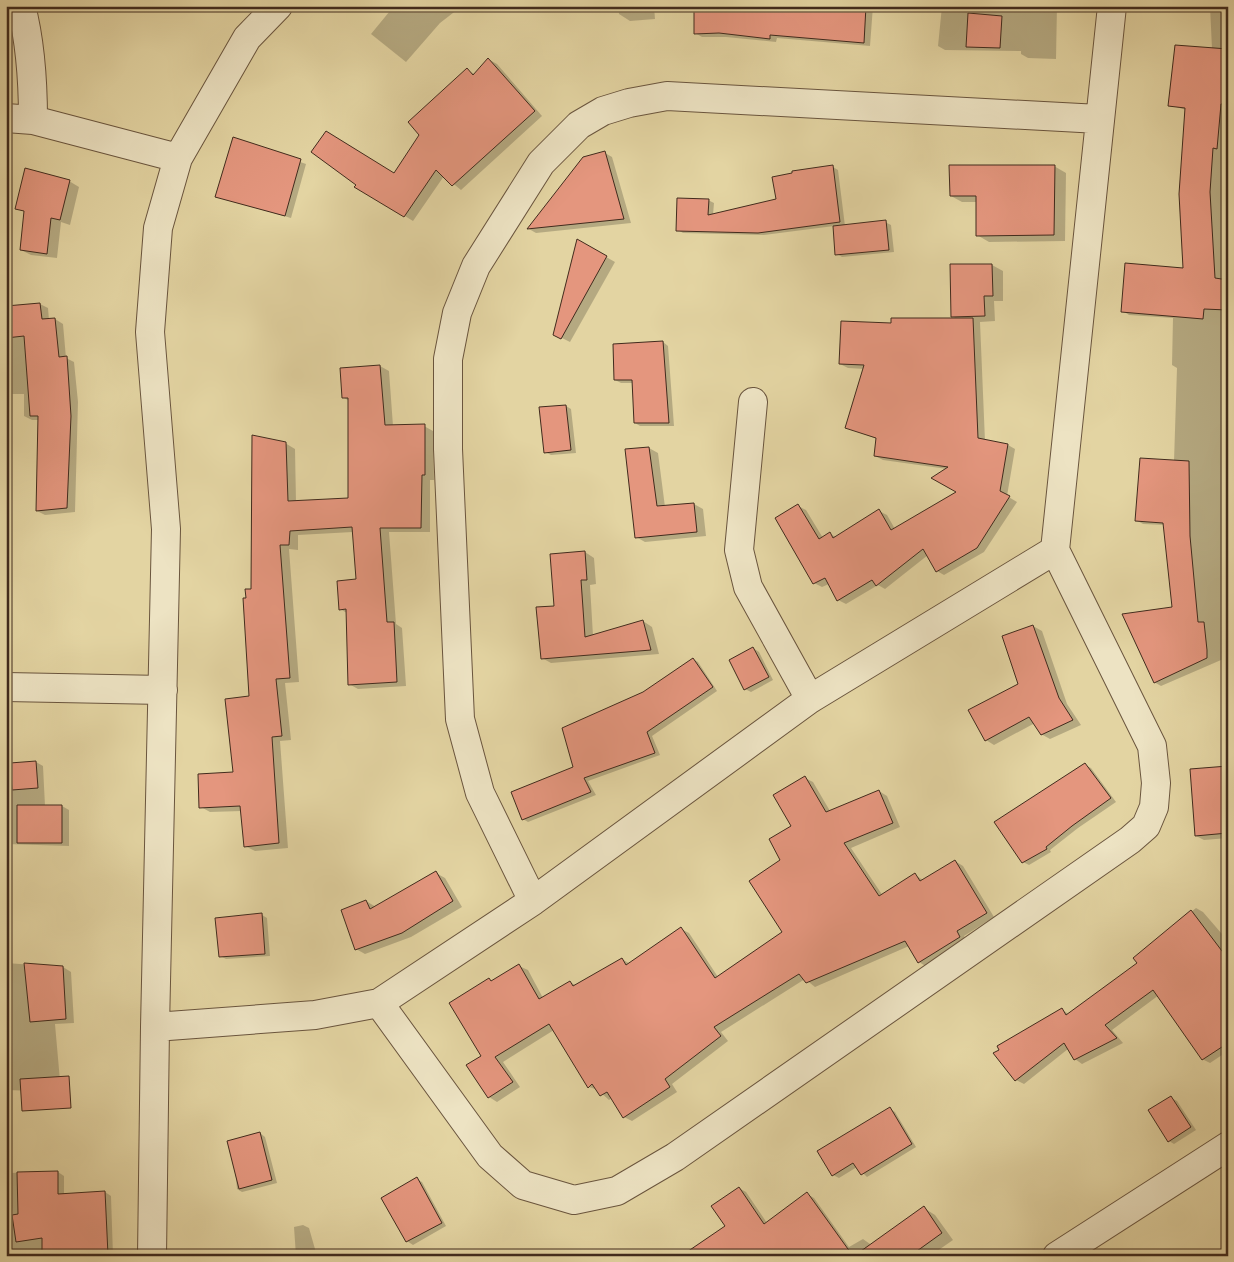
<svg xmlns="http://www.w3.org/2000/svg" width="1234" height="1262" font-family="Alegreya,serif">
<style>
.shadow{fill:#0003}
.building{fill:#e4967e;stroke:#412b1d}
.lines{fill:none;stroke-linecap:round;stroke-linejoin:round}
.minor-casing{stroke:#6a553e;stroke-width:30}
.minor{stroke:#ede3c3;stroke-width:28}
</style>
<rect width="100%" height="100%" fill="#e3d4a2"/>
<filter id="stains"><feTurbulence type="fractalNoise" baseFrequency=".004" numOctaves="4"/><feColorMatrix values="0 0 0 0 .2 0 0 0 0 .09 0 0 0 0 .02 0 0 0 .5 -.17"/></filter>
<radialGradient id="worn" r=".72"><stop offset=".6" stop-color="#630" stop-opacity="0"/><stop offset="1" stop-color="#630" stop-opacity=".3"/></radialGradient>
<path class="shadow" d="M394,6H462L440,23L406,62L371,34Z
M618,6H654L655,19L630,21L619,14Z
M827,6H873L870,46L777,38L776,42L726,37H702L695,33Z
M942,6H1057L1056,59L1028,58L1021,54V51L945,50L938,46Z
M1210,6H1228V657L1161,686L1154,682L1174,608L1165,525L1143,524L1136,520L1174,461L1177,368L1172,365L1173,318L1129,315L1123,311L1184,269L1186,110L1170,105L1212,49Z
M488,59L497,64L542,116L461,190L444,176L413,221L356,186L395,174L467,70L476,75Z
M234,139L306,164L291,218L217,197Z
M605,153L612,157L631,223L536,233L529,229L583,158Z
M1054,166L1066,173L1065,241L989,242L977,235V202H962L951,196Z
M833,167L838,170L845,226L885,222L891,225L894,252L842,257L837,254L834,226L764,235L683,233L678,230L708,200L714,203L713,215L777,200Z
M69,181L79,187L70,225L61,222L57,258L31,255L21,250Z
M578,241L615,262L570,342L554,334Z
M951,265H992L1003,271V301H994L995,321L980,322L985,441L1008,445L1015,449L1007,496L1017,502L984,552L944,575L937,571L928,555L885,589L878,585L846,604L838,600L829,584L822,587L814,583L798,506L806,510L823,538L830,534L836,537L879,511L887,515L895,529L959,492L947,469L883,460L875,456L877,439L846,427L865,369L848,368L840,364L893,324L957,319L952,316Z
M40,304L48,308L49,320L55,319L63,324L66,358L74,362L78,402L75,512L45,515L37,511L39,420H32L24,416V394H6V307Z
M663,342L668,346L674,426H640L635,423L633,383H621L615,380Z
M380,366L389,371L393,426H424L433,431L434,480H430V532H389L396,624L402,628L406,686L358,689L349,684L347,613L340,609L357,580L353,532L298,535V550L289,549L299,682L285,683L291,740L280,741L288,848L255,851L245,846L242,811L210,812L201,807L234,774L250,698L247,599L252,590L285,443L295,449L296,502L350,499L349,401L343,397L341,369Z
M566,406L571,409L576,453L551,455L545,452Z
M649,448L658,453L665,507L694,504L703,509L706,536L645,542L636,537Z
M585,552L594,558L596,584L590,585L593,636L643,621L652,627L659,654L551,663L542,658L555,607Z
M1033,626L1042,631L1067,704L1081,725L1050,739L1041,734L1035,723L994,745L986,740L1019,685Z
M753,648L759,652L773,680L751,692L745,689Z
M693,659L698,662L717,691L652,736L660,755L588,781L596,795L528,822L523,819L575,768L644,693Z
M1228,710V742L1222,711Z
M36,762L43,766L45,806H62L69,810V846L6,844V764Z
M1085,765L1091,768L1116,802L1078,828L1050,850L1051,852L1029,865L1023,862Z
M1228,767V841V838L1204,840L1196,836Z
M805,778L813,782L830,811L879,791L887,796L900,827L851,848L883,896L915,875L923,880L955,861L963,866L994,917L964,936L967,941L927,967L919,962L909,946L815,987L805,979L721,1032L728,1041L672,1084L677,1092L632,1121L624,1117L612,1098L609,1100L598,1090L589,1087L554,1030L503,1062L520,1087L497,1102L489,1097L468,1066L483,1056L489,979L492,981L519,966L528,970L543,998L570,982L577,986L622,959L630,964L681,929L689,933L718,977L784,933L782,860Z
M436,873L445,878L462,907L411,937L365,954L356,949L366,901L376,907Z
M1196,908L1203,912L1228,941V1051L1210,1063L1202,1059L1159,995L1112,1030L1123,1043L1082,1064L1075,1059L1068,1049L1024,1084L1016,1080L995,1054L1062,1010L1069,1014L1138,964L1135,958Z
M262,915L267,918L270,956L226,959L220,956Z
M6,963L63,967L71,972L74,1023L55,1024L61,1092L6,1090Z
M1171,1098L1177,1101L1196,1130L1174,1144L1169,1141Z
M890,1109L895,1112L916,1147L867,1177L857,1167L839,1178L833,1175Z
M260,1133L265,1137L277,1183L242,1192L237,1189L235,1167Z
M58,1172L64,1176V1195L105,1192L111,1196L113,1256H6V1222L14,1221L7,1173Z
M417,1179L422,1182L446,1226L413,1245L407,1241L383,1198Z
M739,1188L746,1192L767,1223L807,1194L814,1198L849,1247L863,1239L870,1244L877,1256H684L727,1227Z
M924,1208L935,1215L953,1240L930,1256H889Z
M303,1225L309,1228L317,1256H296L294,1227Z"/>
<path class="building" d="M694,6H866L864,43L770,35V39L719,33L694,34Z
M968,13L1002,16L1000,48L966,47Z
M1175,45L1228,49L1226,104H1221L1217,149L1213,148L1210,192L1215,278L1228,280L1227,310L1204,309L1203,319L1121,312L1125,263L1183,268L1179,194L1185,108L1168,106Z
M488,58L535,111L452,186L436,170L404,217L354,187L356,185L311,152L326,131L394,173L419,135L408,122L467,68L473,75Z
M233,137L301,159L285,216L215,197Z
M605,151L624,219L527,229L583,157Z
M833,165L840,222L758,233L676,231L677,198L709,199L708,215L776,199L772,177L792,173V171Z
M949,165H1055L1054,235L976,236V196H950Z
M25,168L70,180L60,220L51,218L47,254L20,250L24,211L15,209Z
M886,220L889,250L835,255L833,226Z
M577,239L607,256L561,339L553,335Z
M950,264H992L993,296H984L985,316L951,317Z
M40,303L42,319L55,318L59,357L67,356L71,416L67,508L36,511L38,416H30L24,336L6,338V306Z
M891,318H973L978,438L1008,444L1000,491L1010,496L977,548L936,572L923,549L876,586L872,580L837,601L825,578L813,584L775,518L798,504L819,539L830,532L833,538L879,509L891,530L956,492L931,478L948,467L874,456L876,438L845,428L864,365L839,364L841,321L891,323Z
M663,341L669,423H634L632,380H614L613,344Z
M380,365L385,425L425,424V475H422L421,528H380L387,622H394L397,682L348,685L346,609L339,610L337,581L356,579L352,527L290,531L289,545H280L290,678L276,679L282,736L272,737L279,843L244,847L240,806L199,808L198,774L233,772L225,699L249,696L243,598H246L245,589H251L252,435L286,442L288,501L348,498V398H342L340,368Z
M566,405L571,450L544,453L539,407Z
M649,447L657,506L694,503L697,532L635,538L625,449Z
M1140,458L1189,461L1190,536L1198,622H1204L1207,650V658L1154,683L1122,614L1172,607L1163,523L1135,521Z
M585,551L587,580H581L585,637L643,620L651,650L541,659L536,607L554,606L550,554Z
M1033,625L1059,698L1073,720L1041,735L1029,717L985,741L968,710L1018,684L1002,636Z
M753,647L769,677L744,690L729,660Z
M693,658L713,687L647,732L655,753L584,778L591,792L522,820L511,792L573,767L562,728L643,692Z
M36,761L38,788L12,790L10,763Z
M1085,763L1111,798L1072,826L1046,847L1047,849L1022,863L994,822Z
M1228,766V833L1195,836L1190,769Z
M805,776L826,812L879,790L893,823L844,843L879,896L915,873L920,881L955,860L987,913L957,931L960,937L918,963L905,941L806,983L799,974L714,1027L721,1036L665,1079L670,1087L623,1118L607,1092L600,1096L592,1084L588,1088L549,1024L495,1057L513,1082L488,1098L466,1065L481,1056L449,1003L489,978L491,981L519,964L539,999L570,981L573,986L622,958L626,965L681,927L715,978L782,932L749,881L780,860L769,839L791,826L773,795Z
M17,805H62V843H17Z
M436,871L453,901L402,933L355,950L341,910L366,900L370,909Z
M1191,910L1228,959V1043L1202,1060L1153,990L1105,1025L1117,1038L1074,1060L1064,1043L1015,1081L993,1053L999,1050L997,1046L1062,1008L1066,1015L1137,963L1133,958Z
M262,913L265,954L219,957L215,918Z
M24,963L63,966L66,1019L30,1022Z
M69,1076L71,1108L22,1111L20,1079Z
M1171,1096L1191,1127L1168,1142L1148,1110Z
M890,1107L912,1144L861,1175L853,1163L832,1176L817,1151Z
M260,1132L272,1180L239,1189L227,1141Z
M58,1171V1194L105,1191L108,1255L42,1256V1238L16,1242L12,1215L18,1214L17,1172Z
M417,1177L442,1223L406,1242L381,1198Z
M739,1187L764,1224L807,1192L853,1256H681L725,1226L711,1206Z
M924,1206L942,1233L910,1256H854Z"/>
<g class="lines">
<defs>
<path id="minor" d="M21,6C31,44 33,82 33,120
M6,118L33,120L178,158
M753,402L739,550L748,587L810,699
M6,687L163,690
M533,901L480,793L460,719L448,449V359L457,313L476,266L541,163L579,125L603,111L629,103L667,96L1099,119
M379,1003L490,1156L523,1185L574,1200L617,1191L675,1157L1130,840L1146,826L1154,807L1156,783L1152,746L1055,550
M155,1027L315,1015L379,1003L533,901L810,699L1055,550L1112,6
M152,1256L155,1027L166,529L150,332L158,228L178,158L247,38L278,6
M1057,1256L1228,1146"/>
</defs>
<use href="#minor" class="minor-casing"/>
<use href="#minor" class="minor"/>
</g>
<rect width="1234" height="1262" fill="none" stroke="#e3d4a2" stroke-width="25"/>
<rect x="8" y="8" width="1219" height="1247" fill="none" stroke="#412b1d" stroke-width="2.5"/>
<rect x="12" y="12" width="1209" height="1237" fill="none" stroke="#412b1d"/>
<rect width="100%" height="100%" filter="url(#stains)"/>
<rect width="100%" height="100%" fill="url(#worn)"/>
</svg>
